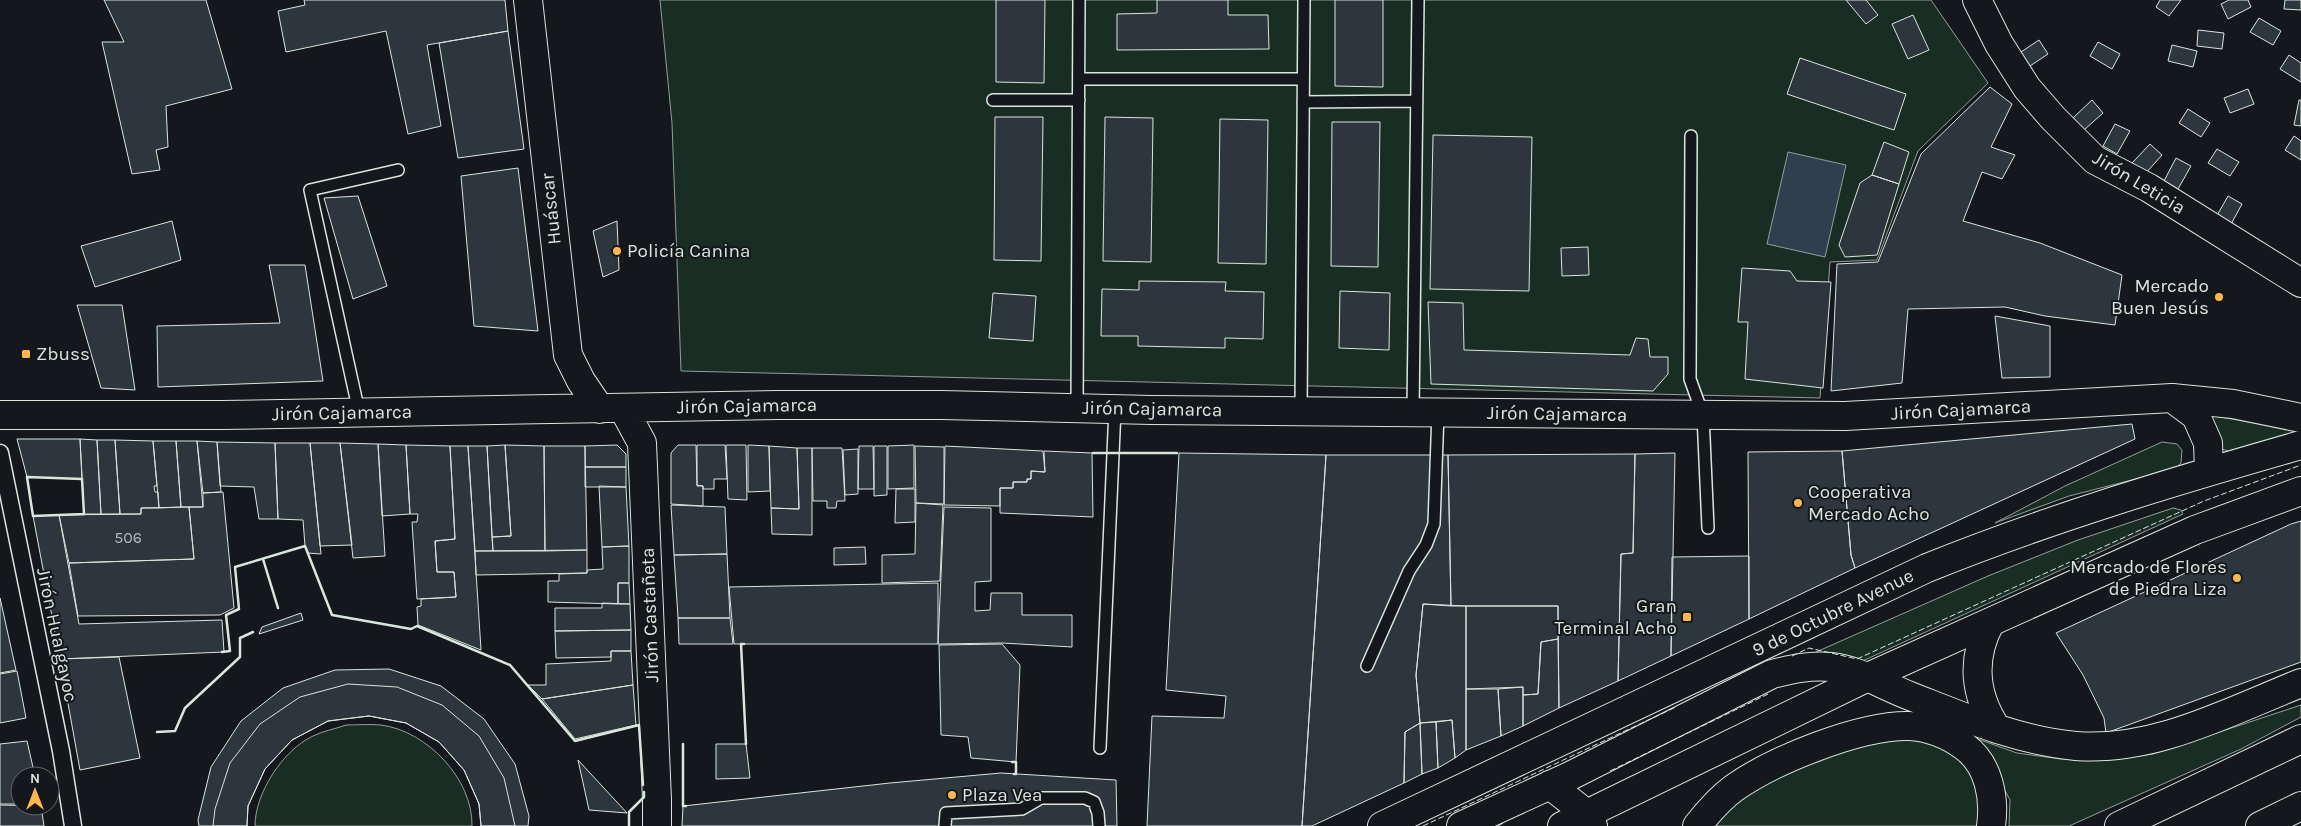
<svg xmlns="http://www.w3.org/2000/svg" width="2301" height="826" font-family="Karla,sans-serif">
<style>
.green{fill:#1a2d24;stroke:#939e99}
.water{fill:#2f3f4d;stroke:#939e99}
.building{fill:#2c363c;stroke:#d8e6dc}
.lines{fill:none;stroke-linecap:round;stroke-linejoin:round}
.service-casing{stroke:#d8e6dc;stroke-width:14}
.pedestrian-casing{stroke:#d8e6dc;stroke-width:19}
.tertiary-casing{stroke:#d8e6dc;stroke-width:30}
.secondary-casing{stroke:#d8e6dc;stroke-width:30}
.primary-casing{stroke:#d8e6dc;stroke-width:30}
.motorway-casing{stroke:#d8e6dc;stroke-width:30}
.service{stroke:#14181c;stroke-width:11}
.pedestrian{stroke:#14181c;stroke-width:16}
.tertiary{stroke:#14181c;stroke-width:28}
.secondary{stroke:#14181c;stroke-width:28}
.primary{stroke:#14181c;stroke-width:28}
.motorway{stroke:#14181c;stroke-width:28}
.fence{stroke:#d8e6dc;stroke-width:1;stroke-dasharray:6 2.5;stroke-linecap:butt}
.wall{stroke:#d8e6dc;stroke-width:2.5}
.poi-dot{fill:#ffb74d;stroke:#14181c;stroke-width:2}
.labels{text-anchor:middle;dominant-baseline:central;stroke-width:4;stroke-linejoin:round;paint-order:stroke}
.number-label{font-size:16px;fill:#adbab4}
.street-label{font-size:19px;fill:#d8e6dc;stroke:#14181c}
.poi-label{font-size:19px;fill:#d8e6dc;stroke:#14181c;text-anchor:start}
</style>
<rect width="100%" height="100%" fill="#14181c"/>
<path class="green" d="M660,0H1931L1988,83L1918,151L1877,260L1830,262L1820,398L681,371L672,123Z
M2209,415L2294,430L2298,434L2296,438L2228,451L2219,448Z
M2162,442L2177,444L2182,450L2181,463L2175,469L2069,496L1995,523L2065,486Z
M2173,508L2181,510L2183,514L1856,664L1807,656L1988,576L2078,540Z
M2301,705V717L2241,749L2069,826H2009L2010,800L1993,768L1961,733L2017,753L2061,759L2105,760L2153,754Z
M346,725C357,725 369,724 381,725C427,731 473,779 472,826H255C255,793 283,750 313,736C323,731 335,729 346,725Z
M1890,737L1920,738L1948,747L1969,765L1980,787V826H1712C1757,777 1827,756 1890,737Z"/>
<path class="water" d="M1788,152L1846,165L1825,257L1767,244Z"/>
<path class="building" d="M104,0H206L232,89L166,106L168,147L156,150L160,170L132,174L102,42H124Z
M304,0H505L508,31L427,45L441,126L408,134L386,31L286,52L278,11L305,5Z
M996,0H1045L1044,83L996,82Z
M1157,0H1228V15H1268L1269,49L1117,50V14L1157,13Z
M1335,0H1383V87L1335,86Z
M1846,0H1866L1878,15L1866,24Z
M2160,0H2181L2169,16L2156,7Z
M2229,0H2248L2251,7L2228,19L2221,4Z
M2285,0H2301V10L2284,9Z
M1913,15L1929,50L1908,59L1892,24Z
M2259,18L2281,31L2273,45L2250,32Z
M2198,30L2224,33L2222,49L2197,46Z
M508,31L524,149L458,158L439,43Z
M2039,40L2048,54L2027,68L2018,54Z
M2098,42L2120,54L2112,69L2090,56Z
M2172,45L2197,51L2193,67L2168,61Z
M2289,55L2301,63V82L2280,69Z
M1800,58L1906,94L1894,130L1787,94Z
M1990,87L2012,104L1991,147L2015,155L2002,179L1982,172L1963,221L2040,243L2122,275L2115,325L2045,316L2005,307L1908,309L1902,383L1831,391L1837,264L1878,262L1921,154Z
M2248,89L2254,104L2230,113L2224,98Z
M2092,100L2103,113L2084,130L2073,118Z
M2299,100H2301V126L2294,125Z
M2188,109L2210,123L2201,137L2179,123Z
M995,117H1043L1041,261L994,260Z
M1105,117L1153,118L1151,262L1103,261Z
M1220,119L1268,120L1266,264L1218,263Z
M1332,122H1380L1378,267L1331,266Z
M2115,124L2130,131L2117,154L2103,146Z
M1433,135L1532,137L1529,291L1430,289Z
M2294,136L2301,141V160L2285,150Z
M1884,142L1909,152L1899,184L1872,175Z
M2150,144L2162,155L2145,174L2132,163Z
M2217,149L2239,162L2230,176L2208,163Z
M2176,158L2191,166L2178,189L2164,181Z
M518,168L538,331L474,326L461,176Z
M1872,175L1899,184L1877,255L1845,257L1839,245L1860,183Z
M358,196L387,286L353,299L324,198Z
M2228,196L2242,204L2230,226L2215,219Z
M172,221L181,260L95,287L81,246Z
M617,221L619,270L603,277L593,231Z
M1588,247L1589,275L1562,276L1561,248Z
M269,265H305L323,381L158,387L157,326L280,323Z
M1742,268L1790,271L1797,281L1831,282L1823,388L1745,379L1748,322H1738Z
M1139,281L1226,282L1225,291L1264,292L1263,339L1225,338V348L1138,346V336H1101L1102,289L1139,290Z
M1340,291L1390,293L1389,350L1339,348Z
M993,293L1036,296L1033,341L989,338Z
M1428,302L1463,303L1464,350L1630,355L1636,338L1648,339L1650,357H1668V374L1653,391L1431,384Z
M77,305H122L135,390L101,388Z
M1995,316L2050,326V377L2002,378Z
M2132,424L2135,439L1855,568L1851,555L1842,451Z
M17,439H80L82,479L27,477Z
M80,439L97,440L101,514H84Z
M97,440H115L120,514H101Z
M115,440L153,441L157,486H154L155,492H158L159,508H141V514H120Z
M153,441H176L181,507L159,508Z
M176,441H197L203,507H181Z
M197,441L217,442L221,492L203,493Z
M217,442L275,443L278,519H259L254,487L220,486Z
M275,443H310L321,554L308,553L305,546L303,520L278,519Z
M310,443H340L352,545L320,546Z
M340,443L378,444L385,556L353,558Z
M378,444L406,445L410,514L382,516Z
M406,445L450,446L455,539L435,541L437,572H454L456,597L417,599L412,522H417L418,514H410Z
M505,445L544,446L545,551H493L492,537L511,536Z
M505,445L511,536L492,537L487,446Z
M617,445L626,454V467H585V446Z
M678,445H696L697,486H703V506L671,504V453Z
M697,445H725L727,479H714V489H703V486L697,485Z
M726,445H746L747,500L728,499Z
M748,445L769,446L770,491L748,492Z
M914,445V488L888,489V446Z
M450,446H468L481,650L418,625L417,607L421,606V599L456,597L454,572H437L435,541L455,539Z
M468,446H487L493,551H475Z
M544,446H585L587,550L545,551Z
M769,446L797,448L799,509L771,508Z
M859,446H873L874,489H858Z
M874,446H887V495L874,496Z
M915,446L944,447V504L916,503Z
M945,446L1043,451L1045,472L1031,471V479H1027V482H1013V488H1000V506L944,505Z
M797,448H812V535L772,534L771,508L799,509Z
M812,448H842L845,501H837L836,508H827V501H813Z
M858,449V494L845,495L843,450Z
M1044,451L1092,453L1093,517L1000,513V488H1013V482H1027V479H1031V471L1045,472Z
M1842,451L1851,555L1855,568L1749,619L1748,452Z
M1179,453L1326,455L1302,826H1147L1152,716L1224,718L1226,696L1166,690Z
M1675,453L1671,656L1618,681L1621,554L1633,553L1635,454Z
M1635,454L1633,553L1621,554L1618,681L1559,708L1558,606H1451L1448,455Z
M1326,455H1448L1451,606L1423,604L1416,675L1420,723L1405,732L1404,783L1312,826H1302Z
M585,467H626V487H585Z
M599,486L626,487L629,546L602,547Z
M896,489H915V522L895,523Z
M223,492L234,608L220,615L78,616L69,563L194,559L189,507H203V493Z
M916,503L943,505L940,581L882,583V555L915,554Z
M671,505L725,507L727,554L674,555Z
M189,507L194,559L69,563L59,515L141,514V508Z
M944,507L991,508V581L975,582V611L990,610L991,593H1022V615H1072V647L1002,643L938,644Z
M59,515L79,624L222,620L224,652L60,659L33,516Z
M2301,521V662L2106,733L2104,718L2083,675L2056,633L2291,524Z
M629,546V583H618V604L548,602V581H559V574L587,573V570L603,569L602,547Z
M865,547L866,564L834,565V548Z
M587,550V573L476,575L475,551Z
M727,554L730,618H678L674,555Z
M1749,556V619L1671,656L1672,557Z
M618,583H629L630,604H618Z
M938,583V644H734L729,587Z
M0,598L16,670L0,673Z
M602,603L630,604L631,630L555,631V608H602Z
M1423,604L1466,606V750L1455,758L1452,720L1420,723L1416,675Z
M1466,606H1558V639L1541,642L1538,694L1523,695V687L1466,689Z
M301,613L303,620L259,634L262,627Z
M678,618H730L733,644H679Z
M631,630V651H611V657L556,658L555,631Z
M1558,639L1559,708L1523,726V695L1538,694L1541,642Z
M1002,644L1020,665L1016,762L971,758L968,737L941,735L939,645Z
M611,651H631L633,685L542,699L528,685H546V664L611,661Z
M119,657L140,758L80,770L60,659Z
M389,669L441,686L484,719L515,764L529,816L528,826H481L479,804L464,770L439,742L406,723L369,716L328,721L292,740L265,769L248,806L247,826H199L198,820L211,767L241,721L283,688L335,670Z
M17,671L26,718L0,723V674Z
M348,684L397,687L442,705L479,736L504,778L515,826H481L479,804L464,770L439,742L406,723L369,716L328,721L292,740L265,769L248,806L247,826H213L215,809L230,763L260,724L300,697Z
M633,685L636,725L575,739L542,699Z
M1523,687V726L1501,736L1498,689Z
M1466,689H1498L1501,736L1466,750Z
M1452,720L1455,758L1438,768L1436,722Z
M1436,722L1438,768L1422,774L1420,723Z
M1420,723L1422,774L1404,783L1405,732Z
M27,741L35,776H20V804H0V744Z
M716,744H746L750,778L716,779Z
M578,760L627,813L589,810Z
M1001,773L1116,780L1117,826H682L683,806L890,783Z
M0,805L41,806L44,826H0Z"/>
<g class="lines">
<defs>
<path id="service" d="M1079,79H1303
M993,100H1079
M1303,102L1417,101
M1691,136L1690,379L1703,415L1708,528
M1077,408L1079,0
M1301,411L1304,0
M359,412L310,190L398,170
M1413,412L1418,0
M1367,666L1409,571L1426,545L1434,524L1438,412
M1100,748L1115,409
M945,826L946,813L1022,809L1041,798H1085L1094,802L1098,813L1099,826"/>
<path id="pedestrian" d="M0,453L61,751L73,826"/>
<path id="tertiary" d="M528,0L568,355L581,381L600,409
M1977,0L1999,44L2027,88L2053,118L2095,160L2149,188L2301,283
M623,408L642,443L657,800V826
M0,415H222L779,405H941L1152,410L1845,416L2172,398L2233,404L2301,418"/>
<path id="secondary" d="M1550,785L1588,815L1593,826"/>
<path id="primary" d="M2172,398L2196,416L2208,443L2209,471
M1382,826L1927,568C2048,519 2175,481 2301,445
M1562,826L1868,677L2195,530L2301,491"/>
<path id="motorway" d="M1990,623C1971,659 1974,695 1997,729
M1461,826L1572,775L1772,674C1792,669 1810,665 1831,667C1859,670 1884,686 1910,696C1964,717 2018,741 2076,746C2155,752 2230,711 2301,683
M1697,826C1708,812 1719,799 1734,788C1774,760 1860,725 1909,726C1929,727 1949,735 1965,747C1989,765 1995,798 1991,826
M2119,826L2301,739
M2260,826L2301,806"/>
</defs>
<use href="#service" class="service-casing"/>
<use href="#pedestrian" class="pedestrian-casing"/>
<use href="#tertiary" class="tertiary-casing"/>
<use href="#secondary" class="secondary-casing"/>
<use href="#primary" class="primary-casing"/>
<use href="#motorway" class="motorway-casing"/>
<use href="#service" class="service"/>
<use href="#pedestrian" class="pedestrian"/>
<use href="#tertiary" class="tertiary"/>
<use href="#secondary" class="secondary"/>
<use href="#primary" class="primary"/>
<use href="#motorway" class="motorway"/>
<path class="fence" d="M1792,656L1809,648L1857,659L2204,501L2301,465
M1610,771L1768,694
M1423,826L1676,707
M1498,826L1503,823"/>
<path class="wall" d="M1093,453H1177
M27,477L82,479L84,514L33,516Z
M263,559L278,608
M744,644H741L746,744
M222,652L230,651L226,615L239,609L235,567L305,546L332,615L411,629L417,626L510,665L575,741L639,725L643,785
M157,732L175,731L185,708L240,657V638L253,632
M683,744V806H686
M1012,762H1016V774H1014
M629,826V812L644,797V792"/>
</g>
<g class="poi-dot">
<circle cx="617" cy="251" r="5"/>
<circle cx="2219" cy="297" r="5"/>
<rect x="21" y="349" width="10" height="10" rx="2.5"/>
<circle cx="1798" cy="503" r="5"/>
<circle cx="2237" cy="578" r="5"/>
<rect x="1682" y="612" width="10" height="10" rx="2.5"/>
<circle cx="952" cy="795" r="5"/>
</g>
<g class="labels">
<g class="number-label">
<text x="128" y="537">506</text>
</g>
<g class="street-label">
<text transform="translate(2139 183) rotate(31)">Jirón Leticia</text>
<text transform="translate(551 209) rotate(-96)">Huáscar</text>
<text transform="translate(747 406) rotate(-1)">Jirón Cajamarca</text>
<text transform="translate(1152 409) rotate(1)">Jirón Cajamarca</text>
<text transform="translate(1961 410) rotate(-3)">Jirón Cajamarca</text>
<text transform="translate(342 413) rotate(-1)">Jirón Cajamarca</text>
<text transform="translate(1557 414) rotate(1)">Jirón Cajamarca</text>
<text transform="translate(1833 613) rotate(-26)">9 de Octubre Avenue</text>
<text transform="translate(650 615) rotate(-92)">Jirón Castañeta</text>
<text transform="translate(57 635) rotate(78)">Jirón Hualgayoc</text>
</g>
<g class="poi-label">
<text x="627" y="251">Policía Canina</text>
<text x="2209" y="286" text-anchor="end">Mercado<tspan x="2209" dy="22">Buen Jesús</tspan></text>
<text x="36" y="354">Zbuss</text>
<text x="1808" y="492">Cooperativa<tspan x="1808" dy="22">Mercado Acho</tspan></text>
<text x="2227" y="567" text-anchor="end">Mercado de Flores<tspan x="2227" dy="22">de Piedra Liza</tspan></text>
<text x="1677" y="606" text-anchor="end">Gran<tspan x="1677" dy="22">Terminal Acho</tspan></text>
<text x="962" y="795">Plaza Vea</text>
</g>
</g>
<g transform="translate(35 791)"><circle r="24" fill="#14181c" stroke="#626a69"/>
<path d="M0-4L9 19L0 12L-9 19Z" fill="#ffb74d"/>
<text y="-8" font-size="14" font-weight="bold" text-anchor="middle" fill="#d8e6dc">N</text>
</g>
</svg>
